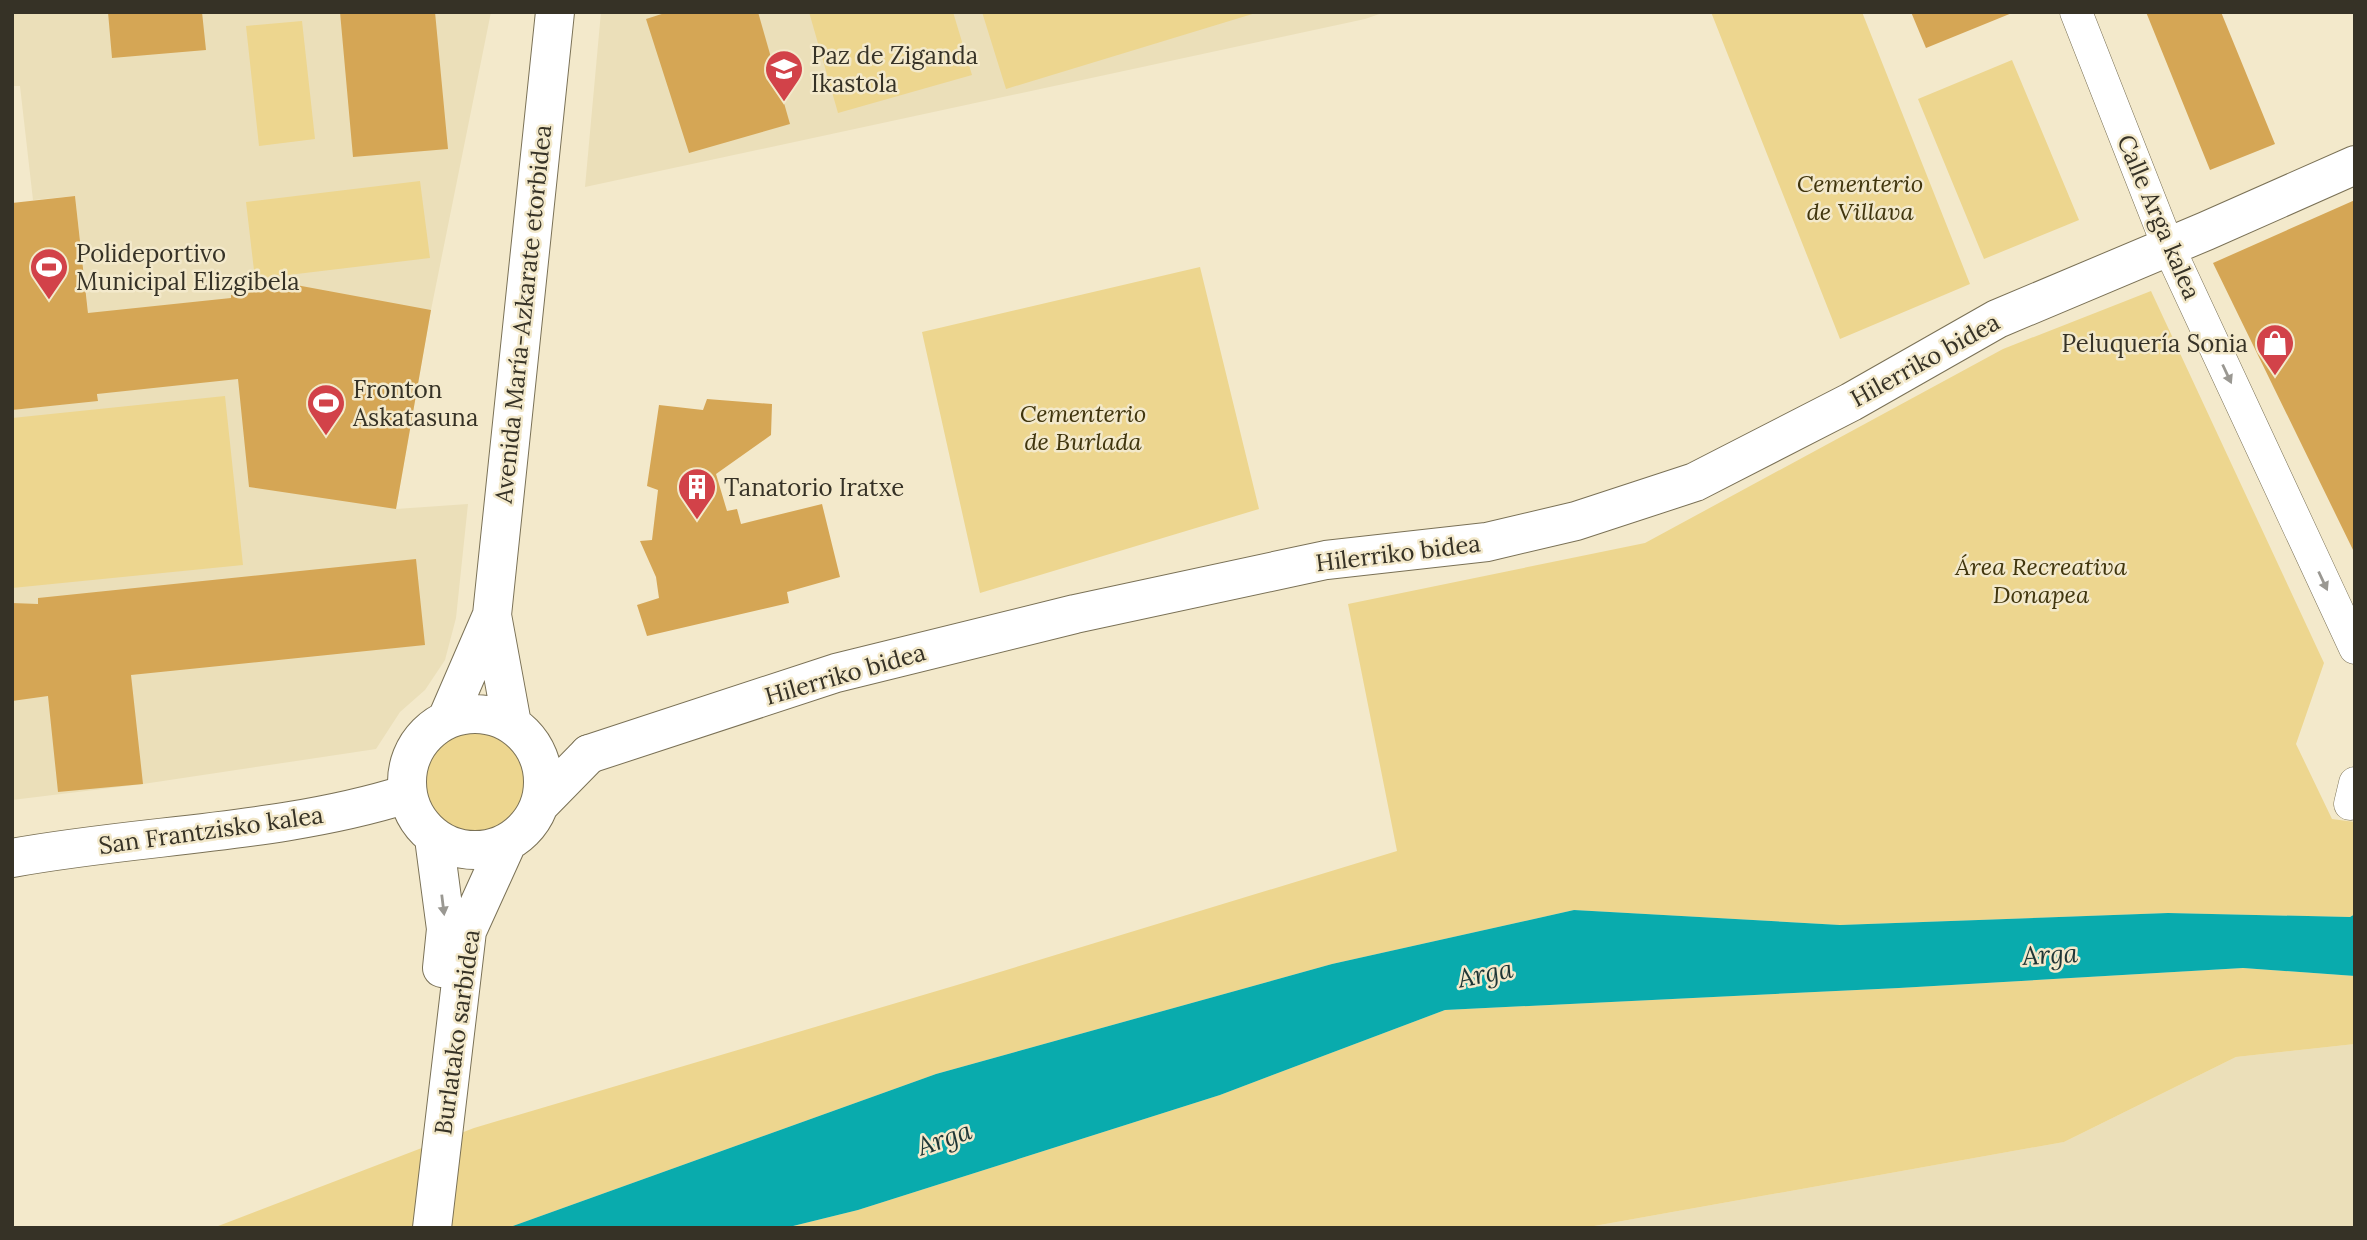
<svg xmlns="http://www.w3.org/2000/svg" width="2367" height="1240" font-family="Lora,serif">
<style>
.built{fill:#ebdfb9}
.green{fill:#edd68f}
.water{fill:#09abad}
.building{fill:#d5a655}
.lines{fill:none;stroke-linecap:round;stroke-linejoin:round}
.minor-casing{stroke:#7a7156;stroke-width:33}
.tertiary-casing{stroke:#7a7156;stroke-width:40}
.secondary-casing{stroke:#7a7156;stroke-width:40}
.minor{stroke:#fff;stroke-width:32}
.tertiary{stroke:#fff;stroke-width:38}
.secondary{stroke:#fff;stroke-width:38}
.oneway{fill:#9a9892}
.labels{text-anchor:middle;dominant-baseline:central;stroke-width:5;stroke-linejoin:round;paint-order:stroke}
.poi-label{font-size:24px;fill:#363226;stroke:#f3e9cb;text-anchor:start}
.park-label{font-size:24px;font-style:italic;fill:#40350d;stroke:#f3e9cb}
.street-label{font-size:24px;fill:#363226;stroke:#f3e9cb}
.water-label{font-size:26px;font-style:italic;fill:#1e3535;stroke:#f3e9cb}
</style>
<rect width="100%" height="100%" fill="#f3e9cb"/>
<path class="built" d="M12,12H491L431,310L396,509L468,504L456,618L445,660L425,690L400,712L376,749L143,784L12,800V410L98,400L75,196L33,200L20,86H12Z
M601,12H1385L1365,19L585,187Z
M2355,1044V1228H1583L2064,1142L2236,1057Z"/>
<path class="green" d="M809,12H953L972,75L838,113Z
M982,12H1259L1006,89Z
M1711,12H1862L1970,284L1840,339Z
M302,21L315,139L259,146L246,26Z
M2012,60L2079,220L1984,259L1918,99Z
M420,181L430,258L255,279L246,202Z
M1200,267L1259,509L980,593L922,332Z
M2151,291L2324,663L2296,744L2332,819L2355,822V914L2350,917L2168,913L1840,925L1574,910L1332,964L936,1074L507,1228H213L474,1128L957,985L1397,851L1348,604L1645,543L2003,349Z
M225,396L243,565L12,588V418Z
M422 781a52 52 0 1 1 104 0a52 52 0 1 1-104 0Z
M2243,968L2355,976V1044L2236,1057L2064,1142L1583,1228H785L858,1210L1220,1095L1445,1010L1899,988Z"/>
<path class="water" d="M1574,910L1840,925L2168,913L2350,917L2355,914V976L2243,968L1899,988L1445,1010L1220,1095L858,1210L785,1228H507L936,1074L1332,964Z"/>
<path class="building" d="M108,12H202L206,50L112,58Z
M340,12H435L448,149L353,157Z
M668,12H758L790,124L689,153L646,19Z
M1911,12H2012V13L1926,48Z
M2146,12H2221L2275,144L2210,170Z
M75,196L88,313L231,298V295L296,285L431,310L396,509L249,487L238,379L97,394L98,401L12,410V203Z
M2355,200V554L2213,263Z
M707,399L772,404L771,435L716,474L727,511L737,509L741,524L822,504L840,577L787,592L789,603L647,636L637,605L659,598L656,577L640,541L652,540L658,490L647,486L659,405L703,410Z
M416,559L425,645L131,675L143,784L58,792L48,696L12,701V603L38,604V598Z"/>
<g class="lines">
<defs>
<path id="minor" d="M2076,12L2168,246L2355,648
M2350,804L2355,783"/>
<path id="tertiary" d="M589,754L836,673L1075,614L1326,560L1487,542L1576,521L1695,482L1851,402L1997,319L2206,231L2355,165
M12,858C143,834 280,834 407,794"/>
<path id="secondary" d="M407 782a68 68 0 1 1 136 0a68 68 0 1 1-136 0Z
M447,719L492,615
M512,724L492,615L555,12
M541,803L589,754
M434,838L446,929L442,968
M432,1228L467,931L507,843"/>
</defs>
<use href="#minor" class="minor-casing"/>
<use href="#tertiary" class="tertiary-casing"/>
<use href="#secondary" class="secondary-casing"/>
<use href="#minor" class="minor"/>
<use href="#tertiary" class="tertiary"/>
<use href="#secondary" class="secondary"/>
</g>
<defs><path id="oneway-solid" d="M-6-.8H1V-3.2L6.5 0L1 3.2V.8H-6Z" transform="scale(1.75)"/></defs>
<g class="oneway">
<use href="#oneway-solid" transform="translate(2227 374) rotate(65)"/>
<use href="#oneway-solid" transform="translate(2323 581) rotate(65)"/>
<use href="#oneway-solid" transform="translate(443 905) rotate(83)"/>
</g>
<defs>
<symbol id="school-pin" viewBox="-11 -11 22 30"><path d="M0 17L-7.5 6A9.5 9.5 0 1 1 7.5 6Z" fill="#d24249" stroke="#f3e9cb"/><path d="M0-5L7-2L0 1L-7-2ZM-4 1L0 2.5L4 1V4Q0 6-4 4Z" fill="#fff"/></symbol>
<symbol id="stadium-pin" viewBox="-11 -11 22 30"><path d="M0 17L-7.5 6A9.5 9.5 0 1 1 7.5 6Z" fill="#d24249" stroke="#f3e9cb"/><path d="M0-5a6.5 5 0 1 0 0 10a6.5 5 0 1 0 0-10ZM-3.5-1.8h7v3.6h-7Z" fill="#fff"/></symbol>
<symbol id="shop-pin" viewBox="-11 -11 22 30"><path d="M0 17L-7.5 6A9.5 9.5 0 1 1 7.5 6Z" fill="#d24249" stroke="#f3e9cb"/><path d="M-5-2.5h2.3a2.7 3.5 0 0 1 5.4 0H5L5.5 6h-11ZM-1.5-2.5h3a1.5 2.3 0 0 0-3 0Z" fill="#fff"/></symbol>
<symbol id="building-pin" viewBox="-11 -11 22 30"><path d="M0 17L-7.5 6A9.5 9.5 0 1 1 7.5 6Z" fill="#d24249" stroke="#f3e9cb"/><path d="M-4-6H4V6H1V3H-1V6H-4ZM-2.5-4.3h1.7v1.8h-1.7ZM.8-4.3h1.7v1.8H.8ZM-2.5-1h1.7V.8h-1.7ZM.8-1h1.7V.8H.8Z" fill="#fff"/></symbol>
</defs>
<g fill-rule="evenodd">
<use href="#school-pin" x="762" y="47" width="44" height="60"/>
<use href="#stadium-pin" x="27" y="245" width="44" height="60"/>
<use href="#shop-pin" x="2253" y="321" width="44" height="60"/>
<use href="#stadium-pin" x="304" y="381" width="44" height="60"/>
<use href="#building-pin" x="675" y="465" width="44" height="60"/>
</g>
<g class="labels">
<g class="poi-label">
<text x="811" y="55">Paz de Ziganda<tspan x="811" dy="28">Ikastola</tspan></text>
<text x="76" y="253">Polideportivo<tspan x="76" dy="28">Municipal Elizgibela</tspan></text>
<text x="2248" y="343" text-anchor="end">Peluquería Sonia</text>
<text x="353" y="389">Fronton<tspan x="353" dy="28">Askatasuna</tspan></text>
<text x="724" y="487">Tanatorio Iratxe</text>
</g>
<g class="park-label">
<text x="1860" y="183">Cementerio<tspan x="1860" dy="28">de Villava</tspan></text>
<text x="1083" y="413">Cementerio<tspan x="1083" dy="28">de Burlada</tspan></text>
<text x="2041" y="566">Área Recreativa<tspan x="2041" dy="28">Donapea</tspan></text>
</g>
<g class="street-label">
<text transform="translate(2159 217) rotate(67)">Calle Arga kalea</text>
<text transform="translate(523 314) rotate(-84)">Avenida María-Azkarate etorbidea</text>
<text transform="translate(1925 360) rotate(-29)">Hilerriko bidea</text>
<text transform="translate(1398 553) rotate(-7)">Hilerriko bidea</text>
<text transform="translate(845 674) rotate(-16)">Hilerriko bidea</text>
<text transform="translate(211 830) rotate(-8)">San Frantzisko kalea</text>
<text transform="translate(457 1032) rotate(-82)">Burlatako sarbidea</text>
</g>
<g class="water-label">
<text transform="translate(2050 954) rotate(-3)">Arga</text>
<text transform="translate(1485 973) rotate(-11)">Arga</text>
<text transform="translate(944 1138) rotate(-19)">Arga</text>
</g>
</g>
<rect width="2367" height="1240" fill="none" stroke="#363226" stroke-width="28"/>
</svg>
